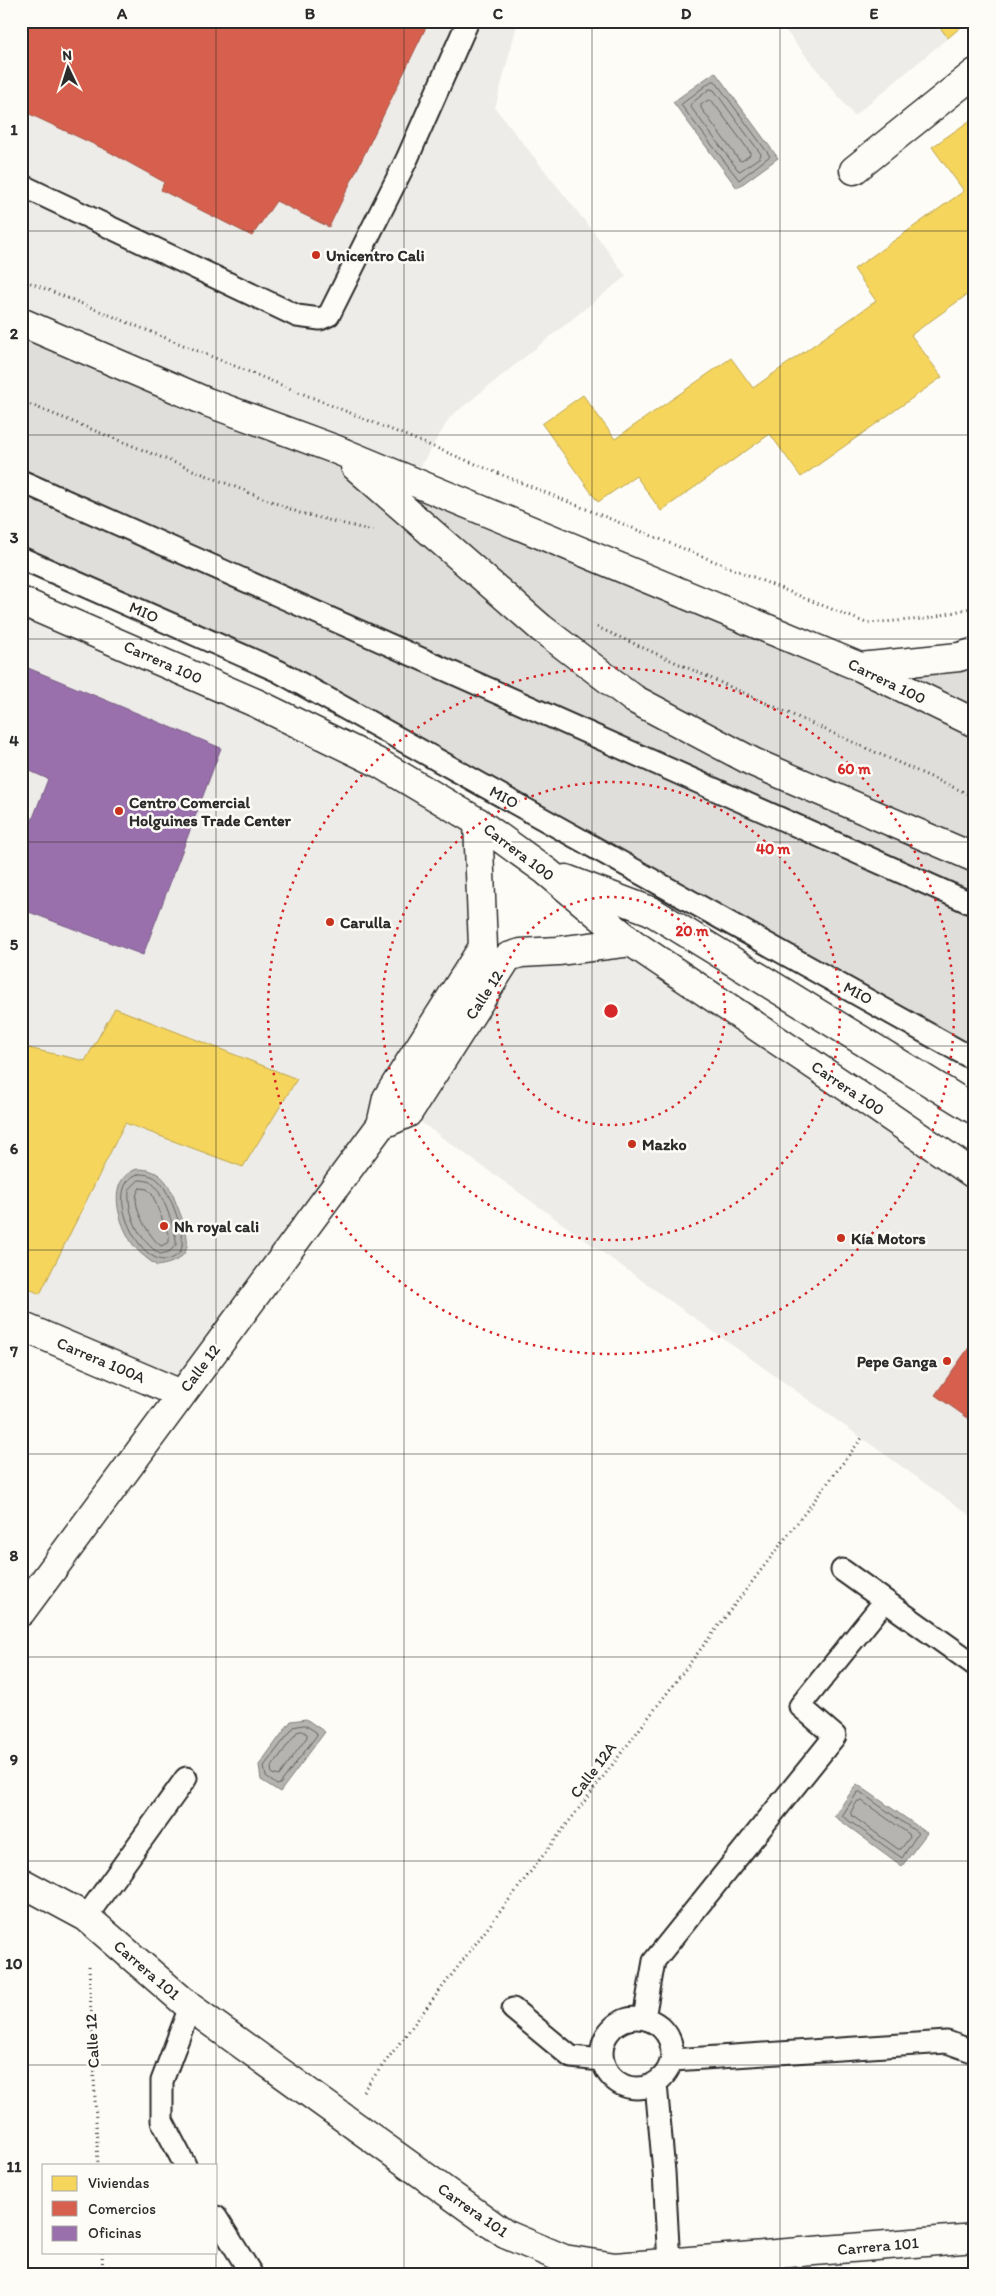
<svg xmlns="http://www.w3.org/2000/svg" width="996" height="2296" font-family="Itim,sans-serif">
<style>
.built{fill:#edece8}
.green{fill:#dfdeda;stroke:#858482}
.water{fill:#b5b4b1;stroke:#7e7d7b}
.homes{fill:#f6d55c;stroke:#b9a24d}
.shops{fill:#d6604d;stroke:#a35043}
.offices{fill:#9970ab;stroke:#785b85}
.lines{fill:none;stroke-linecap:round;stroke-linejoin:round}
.shore{stroke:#626261;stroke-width:1}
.service-casing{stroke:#2b2b2b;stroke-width:25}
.minor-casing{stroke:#2b2b2b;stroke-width:31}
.primary-casing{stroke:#2b2b2b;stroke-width:31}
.path{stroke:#2b2b2b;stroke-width:3;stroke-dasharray:1 4;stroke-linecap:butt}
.service{stroke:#fdfcf7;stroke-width:21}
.minor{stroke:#fdfcf7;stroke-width:28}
.primary{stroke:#fdfcf7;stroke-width:28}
.grid{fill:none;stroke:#2b2b2b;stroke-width:1;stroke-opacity:0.55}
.ring{fill:none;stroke:#d62828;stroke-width:2.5;stroke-dasharray:2.5 5}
.poi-dot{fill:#c8321e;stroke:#fdfcf7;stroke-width:2}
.labels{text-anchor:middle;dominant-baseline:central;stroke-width:5;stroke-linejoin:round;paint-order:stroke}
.poi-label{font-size:16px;font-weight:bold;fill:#2b2b2b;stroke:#fdfcf7;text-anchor:start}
.street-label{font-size:16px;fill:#2b2b2b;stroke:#fdfcf7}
.centre{fill:#d62828;stroke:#fdfcf7;stroke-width:2.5}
.ring-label{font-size:15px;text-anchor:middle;font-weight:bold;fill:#d62828;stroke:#fdfcf7;stroke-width:5;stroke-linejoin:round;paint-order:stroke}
.neatline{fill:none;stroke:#2b2b2b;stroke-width:2}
.grid-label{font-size:16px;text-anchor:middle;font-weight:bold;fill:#2b2b2b}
</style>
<rect width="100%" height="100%" fill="#fdfcf7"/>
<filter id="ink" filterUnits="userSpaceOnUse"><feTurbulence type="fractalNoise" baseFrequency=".02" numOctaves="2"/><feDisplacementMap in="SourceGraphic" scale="10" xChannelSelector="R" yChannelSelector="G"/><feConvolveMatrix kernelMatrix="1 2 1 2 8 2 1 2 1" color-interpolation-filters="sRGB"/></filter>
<g filter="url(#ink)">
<path class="built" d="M21,21H518L495,108L596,235L626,276L450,417L412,481L21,322Z
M778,21H968L854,116Z
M21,601L478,822L483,947L387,1098L181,1394L21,1326Z
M631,942L975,1175V1519L408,1113L508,957Z"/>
<path class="green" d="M21,322L860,667L975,652V1060L278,671L21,558Z"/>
<path class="water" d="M715,72L778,158L737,188L673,102Z
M137,1169C145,1169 152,1170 159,1175C170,1183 173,1196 178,1208C189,1237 198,1260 157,1266C149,1260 140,1254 134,1246C119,1225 104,1180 137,1169Z
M306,1719L325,1732L280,1792L261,1780L259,1765L291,1721Z
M857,1784L927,1833L902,1866L834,1816Z"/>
<path class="homes" d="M935,21H968L948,38Z
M975,117V289L911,335L942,377L801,477L770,434L661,511L636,476L598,502L542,424L583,395L615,439L731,358L753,388L876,301L854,269L964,191L932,147Z
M115,1008L297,1079L243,1167L125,1123L40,1294L21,1285V1062L28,1048L85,1061Z"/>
<path class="shops" d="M21,21H429L329,227L276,201L252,236L161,190L164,182L106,150L21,110Z
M975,1339V1423L935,1395Z"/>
<path class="offices" d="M21,665L221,748L143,955L21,909V849L48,779L21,767Z"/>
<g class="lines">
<path class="shore" d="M712,81H715L770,156L739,180L681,105Z
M710,89L714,90L761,154L760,157L740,171L738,170L690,106L691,104Z
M709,100L712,101L750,152V155L742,161L739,160L701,108V105Z
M138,1174C146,1174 153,1175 159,1181C169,1190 189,1240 180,1252C149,1289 96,1187 138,1174Z
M139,1180C145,1180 150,1181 154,1185C162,1193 178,1234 176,1245L169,1252L160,1254C139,1241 127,1214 129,1190Z
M140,1188L147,1189L152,1194L169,1236V1242L161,1246C149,1237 127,1201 140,1188Z
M305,1725L316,1732L317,1735L280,1784L277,1785L266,1777L264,1766L294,1727Z
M303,1731L307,1734V1737L279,1776L272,1774L271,1768L297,1732Z
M860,1792L918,1833L902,1858L842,1816L857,1793Z
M858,1801H862L909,1834L910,1837L901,1849H898L851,1815V1812Z"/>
<defs>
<path id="service" d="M21,185L297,316L320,319L329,315L407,159L468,21
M21,481L975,905
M21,558L278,671L975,1060
M842,1570L975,1665
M86,1917L186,1778
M513,2009L571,2057L602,2060
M602 2053a35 35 0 1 1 70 0a35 35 0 1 1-70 0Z
M644,2018L654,1961L835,1736L800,1706L884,1602
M673,2060L947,2042L975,2052
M656,2084L664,2172L669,2264
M185,2165L162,2121V2081L190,2007
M216,2217L252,2275"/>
<path id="minor" d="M854,170L975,73
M381,1125L408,1113L508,957L521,953L558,951L631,942
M21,1326L181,1394
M21,1612L381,1125L387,1098L483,947L478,822
M21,1882L86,1917L190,2007L505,2234L564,2259L615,2267L975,2238"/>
<path id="primary" d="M21,322L207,402L337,450L860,667L975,723
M355,466L541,628L634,699L753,762L975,858
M21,601L256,703L377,762L478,822L546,871L631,942L851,1090L975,1175
M860,667L959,657L975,652
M566,879L651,911L975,1110"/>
</defs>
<use href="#service" class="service-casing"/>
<use href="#minor" class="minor-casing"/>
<use href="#primary" class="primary-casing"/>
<path class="path" d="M21,279L866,623L925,619L975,607
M21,401L300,513L377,532
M597,627L975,797
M89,1966L98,2165
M363,2091L862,1438
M102,2252L103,2275"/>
<use href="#service" class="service"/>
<use href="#minor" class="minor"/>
<use href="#primary" class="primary"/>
</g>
</g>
<path class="grid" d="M216,21V2165M404,21V2275M592,21V2275M780,21V2275M21,231H975M21,435H975M21,639H975M21,842H975M21,1046H975M21,1250H975M21,1454H975M21,1657H975M21,1861H975M21,2065H975M216,2252V2275"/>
<g class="ring">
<circle cx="611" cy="1011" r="114"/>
<circle cx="611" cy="1011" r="229"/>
<circle cx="611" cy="1011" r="343"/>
</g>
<g class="poi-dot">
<circle cx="316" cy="255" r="5"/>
<circle cx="119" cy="811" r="5"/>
<circle cx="330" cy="922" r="5"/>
<circle cx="632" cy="1144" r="5"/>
<circle cx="164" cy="1226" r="5"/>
<circle cx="841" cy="1238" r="5"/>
<circle cx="947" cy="1361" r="5"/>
</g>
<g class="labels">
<g class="poi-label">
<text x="326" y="255">Unicentro Cali</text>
<text x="129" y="802">Centro Comercial<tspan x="129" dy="18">Holguines Trade Center</tspan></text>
<text x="340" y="922">Carulla</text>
<text x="642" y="1144">Mazko</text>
<text x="174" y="1226">Nh royal cali</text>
<text x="851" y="1238">Kía Motors</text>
<text x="937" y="1361" text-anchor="end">Pepe Ganga</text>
</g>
<g class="street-label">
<text transform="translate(144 612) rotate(24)">MIO</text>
<text transform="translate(163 662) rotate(24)">Carrera 100</text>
<text transform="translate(887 681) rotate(26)">Carrera 100</text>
<text transform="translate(504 797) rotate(29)">MIO</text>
<text transform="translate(519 852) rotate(37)">Carrera 100</text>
<text transform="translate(858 993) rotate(29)">MIO</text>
<text transform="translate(484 995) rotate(-57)">Calle 12</text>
<text transform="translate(848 1088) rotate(34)">Carrera 100</text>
<text transform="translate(101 1360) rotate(23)">Carrera 100A</text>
<text transform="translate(200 1368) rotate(-53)">Calle 12</text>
<text transform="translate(593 1770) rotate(-53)">Calle 12A</text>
<text transform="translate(147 1970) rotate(41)">Carrera 101</text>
<text transform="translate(92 2041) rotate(-93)">Calle 12</text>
<text transform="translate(473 2210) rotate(35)">Carrera 101</text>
<text transform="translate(878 2246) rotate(-5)">Carrera 101</text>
</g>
</g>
<circle cx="611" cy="1011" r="8" class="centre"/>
<g class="ring-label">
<text x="854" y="774">60 m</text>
<text x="773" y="854">40 m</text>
<text x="692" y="936">20 m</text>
</g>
<rect width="996" height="2296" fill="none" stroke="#fdfcf7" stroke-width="55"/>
<rect x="42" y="2164" width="175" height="90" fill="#fdfcf7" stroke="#a9a8a5"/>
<rect x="52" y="2176" width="25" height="15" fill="#f6d55c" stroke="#a9a8a5"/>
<text x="88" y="2188" font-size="15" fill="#2b2b2b">Viviendas</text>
<rect x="52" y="2201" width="25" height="15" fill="#d6604d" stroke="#a9a8a5"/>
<text x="88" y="2214" font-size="15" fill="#2b2b2b">Comercios</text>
<rect x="52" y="2226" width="25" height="15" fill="#9970ab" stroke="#a9a8a5"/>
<text x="88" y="2238" font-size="15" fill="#2b2b2b">Oficinas</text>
<g transform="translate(68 68) rotate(356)" stroke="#fdfcf7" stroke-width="4" paint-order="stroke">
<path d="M0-4L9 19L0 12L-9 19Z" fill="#2b2b2b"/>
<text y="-8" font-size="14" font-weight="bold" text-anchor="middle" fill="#2b2b2b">N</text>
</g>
<rect x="28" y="28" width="940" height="2240" class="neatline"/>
<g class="grid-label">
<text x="122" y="19">A</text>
<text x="310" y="19">B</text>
<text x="498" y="19">C</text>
<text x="686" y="19">D</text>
<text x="874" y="19">E</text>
<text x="14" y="135">1</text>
<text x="14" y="339">2</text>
<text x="14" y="543">3</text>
<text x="14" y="746">4</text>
<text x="14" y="950">5</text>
<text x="14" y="1154">6</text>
<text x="14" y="1357">7</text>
<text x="14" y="1561">8</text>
<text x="14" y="1765">9</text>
<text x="14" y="1969">10</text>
<text x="14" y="2172">11</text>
</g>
</svg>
